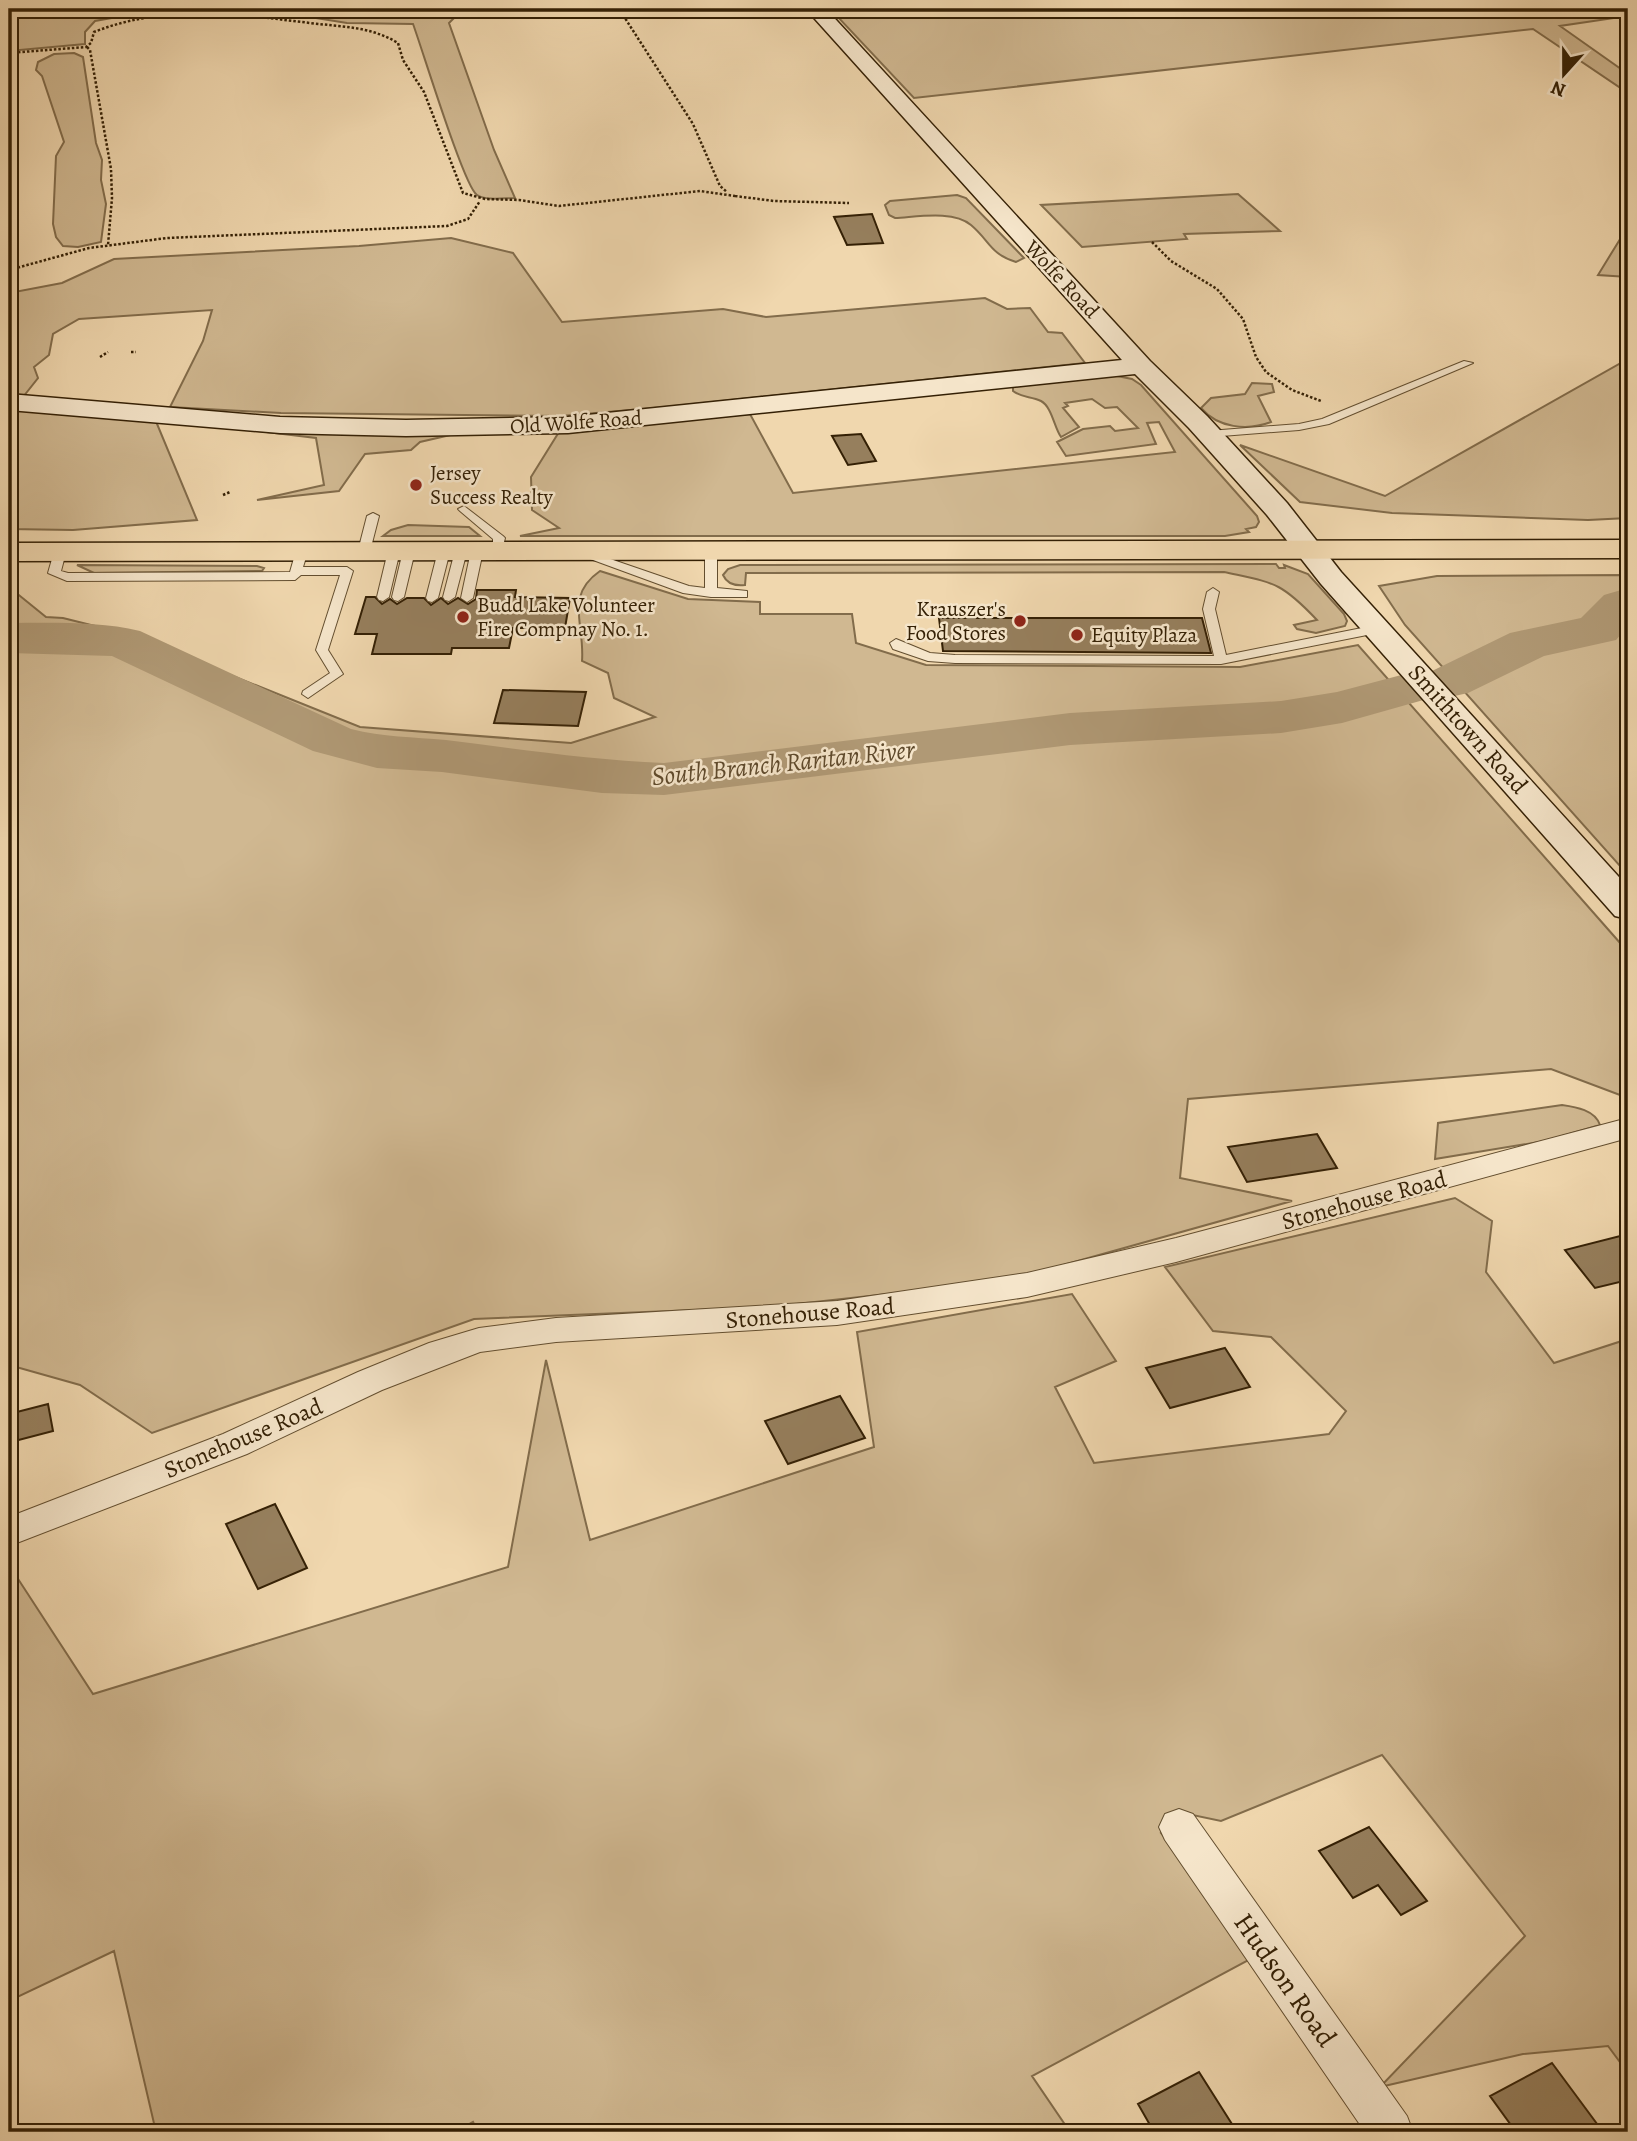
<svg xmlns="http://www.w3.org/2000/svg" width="1637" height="2141" font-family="Alegreya,serif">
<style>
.green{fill:#d0b891;stroke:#826c4b;stroke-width:2}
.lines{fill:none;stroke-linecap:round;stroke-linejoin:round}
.river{fill:#b09975;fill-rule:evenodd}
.building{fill:#967f5d;stroke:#342005;stroke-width:2}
.lane-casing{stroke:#634e2f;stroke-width:2}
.street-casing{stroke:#634e2f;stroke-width:2}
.secondary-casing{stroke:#342005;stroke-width:3}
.primary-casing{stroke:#342005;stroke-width:3}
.path{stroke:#342005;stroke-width:2.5;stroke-dasharray:2.5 2;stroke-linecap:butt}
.lane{fill:#f5e5ca;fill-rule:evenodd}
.street{fill:#f5e5ca;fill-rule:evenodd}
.secondary{fill:#f5e5ca;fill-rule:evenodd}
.primary{fill:#f0d7ae;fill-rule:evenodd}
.poi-dot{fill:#8f2418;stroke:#f5e5ca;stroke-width:2.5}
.labels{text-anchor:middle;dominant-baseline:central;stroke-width:5;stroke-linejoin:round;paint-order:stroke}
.far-street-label{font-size:21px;fill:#342005;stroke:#f5e5ca}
.far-poi-label{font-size:21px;fill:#342005;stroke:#f5e5ca;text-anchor:start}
.street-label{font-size:24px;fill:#342005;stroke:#f5e5ca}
.water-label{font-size:26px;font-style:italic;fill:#5f4a2c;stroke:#f5e5ca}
.near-street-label{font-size:28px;fill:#342005;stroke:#f5e5ca}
</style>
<rect width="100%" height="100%" fill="#f0d7ae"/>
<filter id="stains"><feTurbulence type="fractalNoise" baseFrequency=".00286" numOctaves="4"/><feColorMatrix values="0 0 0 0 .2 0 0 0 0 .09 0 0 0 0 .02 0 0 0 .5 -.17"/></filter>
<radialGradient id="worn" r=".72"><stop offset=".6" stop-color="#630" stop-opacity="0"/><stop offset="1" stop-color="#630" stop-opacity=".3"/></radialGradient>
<path class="green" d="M9,9H162L95,21L85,32V44L9,51Z
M260,9H457L456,16L449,23L494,150L515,198C504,198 486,201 477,195C464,187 422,48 413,24L347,23Z
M842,9H1628V16L1560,26L1628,74V93L1533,29L914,98L835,14Z
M74,53L83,57L96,143L102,160L101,180L106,204L101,242L78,247L63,246L56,237L53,224L56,156L64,142L42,76L36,70L38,62L54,54Z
M1238,194L1280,231L1184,234L1187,239L1082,247L1041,205Z
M957,195L966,198L1024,258L1016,262C990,254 990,241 971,225C953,210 917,217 895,218L889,215L885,205L890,201Z
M1628,233V277L1598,275L1622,236Z
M451,238L513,253L562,322L723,309L766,317L985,298L1007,309L1030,308L1048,332L1062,333L1085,363L665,407L561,416L281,413L170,407L203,341L212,310L79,319L53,334L49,355L34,367L38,378L23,397L9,395V357L16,349L9,342V293L62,283L114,259L359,246Z
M1628,359V518L1588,520L1392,513L1300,502L1240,445L1385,496Z
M1112,375L1132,379L1141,385L1257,516L1259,522L1256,527L1246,529L1249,532L1225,536H520L559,528L532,510L531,477L559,432L750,414L793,493L1175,452L1159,422L1147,423L1156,444L1066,456L1057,442L1083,429L1110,426L1115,431L1138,428L1117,407L1105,408L1092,399L1065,403L1068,406L1063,408L1079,427L1061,437C1054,427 1052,407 1041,401C1031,396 1022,398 1013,391V386Z
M1252,383L1272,384L1274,392L1258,396L1271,422C1247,431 1218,428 1201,408L1211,398L1245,394Z
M9,407L155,419L197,520L73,530L9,529Z
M258,431L459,433L420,442L411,450L365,454L339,491L257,500L324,485L316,438Z
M408,525L469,527L480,536H383L391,530Z
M1276,564L1279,568H1285L1284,565L1308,574L1344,614L1347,621L1345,626L1316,633L1297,629L1294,625L1317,620C1280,581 1274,583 1224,572L746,573L745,585C736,586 727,584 723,575L728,569L740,565Z
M77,565L257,566L264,568L262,571L94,573Z
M600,571L688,599L760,602V614H852L856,643L926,665L1240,667L1358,645L1628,952V1098L1551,1069L1188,1099L1180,1178L1292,1201L1006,1281L769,1307L474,1319L152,1433L80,1385L9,1365V587L46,617L63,618L131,635L360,727L571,743L655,717L614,698L608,673L582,661C585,623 564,596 600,571Z
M1628,575V875L1405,625L1379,586L1437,576Z
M1562,1105C1576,1107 1595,1110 1600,1125L1545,1141L1435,1159L1438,1123Z
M1455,1198L1492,1221L1486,1272L1554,1363L1628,1339V2073L1608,2046L1523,2054L1380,2087L1525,1936L1382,1755L1221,1821L1188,1814L1161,1833L1258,1955L1032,2076L1070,2132H478L473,2122L455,2132H156L114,1951L9,2001V1565L93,1694L508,1567L546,1360L590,1540L874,1447L857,1332L1072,1294L1116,1361L1055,1387L1094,1463L1329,1434L1346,1411L1271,1337L1213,1331L1165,1267Z"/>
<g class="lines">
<path class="river" d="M1628,588V626L1616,640L1544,656L1468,693L1450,697L1432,693L1427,699L1342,723L1281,733L1070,745L664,795L602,793L442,772L377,768L313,751L112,656L9,653V623C53,623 97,621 140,631L351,729C383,737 413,737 446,740C519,749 591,760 664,763L1070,713L1281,701L1337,692L1409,673L1427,677L1432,671L1510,633L1581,618L1604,595Z"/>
</g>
<path class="building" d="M872,214L883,243L847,245L834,217Z
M861,434L876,461L848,465L832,436Z
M477,590H516L515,597L570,598L565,628H513L509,648H452L451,654H372L377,634H355L366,597H375L382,604L390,599L397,604L407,598H424L431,605L441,598L448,604L458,598L468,604L476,599Z
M939,618H1202L1211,653L943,651Z
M503,690L586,692L578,726L494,723Z
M1317,1134L1337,1168L1247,1182L1228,1147Z
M1628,1234V1280L1595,1288L1565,1250Z
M1225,1348L1250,1387L1170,1408L1146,1368Z
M840,1396L865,1438L788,1464L765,1421Z
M48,1404L53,1431L11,1442L9,1414Z
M275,1504L307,1568L258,1589L226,1524Z
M1369,1827L1427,1901L1401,1915L1378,1885L1353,1898L1319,1851Z
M1552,2063L1603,2132H1516L1490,2096Z
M1199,2072L1237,2132H1154L1138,2104Z"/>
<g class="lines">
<defs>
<path id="lane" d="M1464,361L1473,363L1329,424L1299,430L1209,437L1204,434L1209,431L1299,424L1322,419Z
M464,506L503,536L505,538L501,554H493V539L460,511L458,509Z
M373,513L379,516L370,551L368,554H360L358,551L367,516Z
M711,546L717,550V588L747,591V597H711L683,593L574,553L576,550H584L689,586L705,588V550Z
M302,547L308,551L303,567H347L353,571L328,650L343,674L308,698L302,694L303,691L330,673L316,650L340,575H301L295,580L67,581L48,573L54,552L60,548L66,552L61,571L68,573L290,572L296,551Z
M394,547L400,551L389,597L383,601L379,600L377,597L388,551Z
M409,547L415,551L404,597L398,601L394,600L392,597L403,551Z
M444,547L450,551L438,598L432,602L428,601L426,598L438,551Z
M461,547L467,551L455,597L449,601L445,600L443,597L455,551Z
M477,547L483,551L473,598L467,602L461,598L471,551Z
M1213,588L1219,592L1215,609L1226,655L1377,625L1383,629L1377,633L1221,664L955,663L928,661L893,649L890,643L896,639L930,653L955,655L1214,656L1203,609L1207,592Z"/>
<path id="street" d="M1628,1118V1138L1176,1262L1027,1297L837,1325L556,1342L480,1352L382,1390L247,1454L9,1546V1517L223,1434L358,1372L429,1343L479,1328L556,1318L837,1301L1027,1273L1176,1238Z
M1179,1809L1193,1814L1407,2116L1413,2132H1365L1165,1840L1159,1827L1165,1814Z"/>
<path id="secondary" d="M806,9H826L1150,361L1207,416L1287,503L1341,572L1628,887V919L1615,916L1321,584L1267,515L1189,428L1135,374L568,433L406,436L280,433L9,410V394L280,417L406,420L568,417L1122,360Z"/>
<path id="primary" d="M1628,540V558L9,561V543Z"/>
</defs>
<use href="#lane" class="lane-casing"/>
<use href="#street" class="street-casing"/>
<use href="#secondary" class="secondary-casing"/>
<use href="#primary" class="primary-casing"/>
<path class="path" d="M623,15L693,124L720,186L727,192
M87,47L90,50L111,169L112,198L108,245
M9,53L86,47L91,43L94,32C165,4 236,14 310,23C342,27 370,26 398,43L403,60L424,92L463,193L485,199L519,200L559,206L700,191L735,196
M735,196L774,201L849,203
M1152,242L1171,261L1217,289L1243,319L1256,357L1266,372L1292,390L1321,401
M9,270L89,248L167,238L447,226L468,219L480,201
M131,352H136
M100,357L108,352
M223,495L230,492"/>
<use href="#lane" class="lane"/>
<use href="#street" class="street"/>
<use href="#secondary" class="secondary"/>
<use href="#primary" class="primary"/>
</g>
<g class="poi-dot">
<circle cx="416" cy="485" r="7"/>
<circle cx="463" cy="617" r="7"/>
<circle cx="1020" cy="621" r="7"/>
<circle cx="1077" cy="635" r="7"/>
</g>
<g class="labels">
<g class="far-street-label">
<text transform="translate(1062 279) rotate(47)">Wolfe Road</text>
<text transform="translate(576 422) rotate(-4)">Old Wolfe Road</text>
</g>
<g class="far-poi-label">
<text x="430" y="473">Jersey<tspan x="430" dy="24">Success Realty</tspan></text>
<text x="477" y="605">Budd Lake Volunteer<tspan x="477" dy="24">Fire Compnay No. 1.</tspan></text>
<text x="1006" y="609" text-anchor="end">Krauszer's<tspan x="1006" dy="24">Food Stores</tspan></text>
<text x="1091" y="635">Equity Plaza</text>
</g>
<g class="street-label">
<text transform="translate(1468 729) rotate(48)">Smithtown Road</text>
<text transform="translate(1364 1200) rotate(-15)">Stonehouse Road</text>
<text transform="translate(810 1313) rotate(-5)">Stonehouse Road</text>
<text transform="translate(243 1438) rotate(-23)">Stonehouse Road</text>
</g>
<g class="water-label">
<text transform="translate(783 763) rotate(-6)">South Branch Raritan River</text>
</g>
<g class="near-street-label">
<text transform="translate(1285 1980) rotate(55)">Hudson Road</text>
</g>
</g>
<rect width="1637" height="2141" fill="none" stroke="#f0d7ae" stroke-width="35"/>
<rect x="10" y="10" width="1616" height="2120" fill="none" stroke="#342005" stroke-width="3.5"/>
<rect x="18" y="18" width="1602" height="2106" fill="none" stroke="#342005" stroke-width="2"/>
<g transform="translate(1564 74) rotate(201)" stroke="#f5e5ca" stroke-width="5" paint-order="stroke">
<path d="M0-5L12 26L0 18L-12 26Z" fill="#342005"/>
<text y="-10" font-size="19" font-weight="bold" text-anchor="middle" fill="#342005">N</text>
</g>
<rect width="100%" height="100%" filter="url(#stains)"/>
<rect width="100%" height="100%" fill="url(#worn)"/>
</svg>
